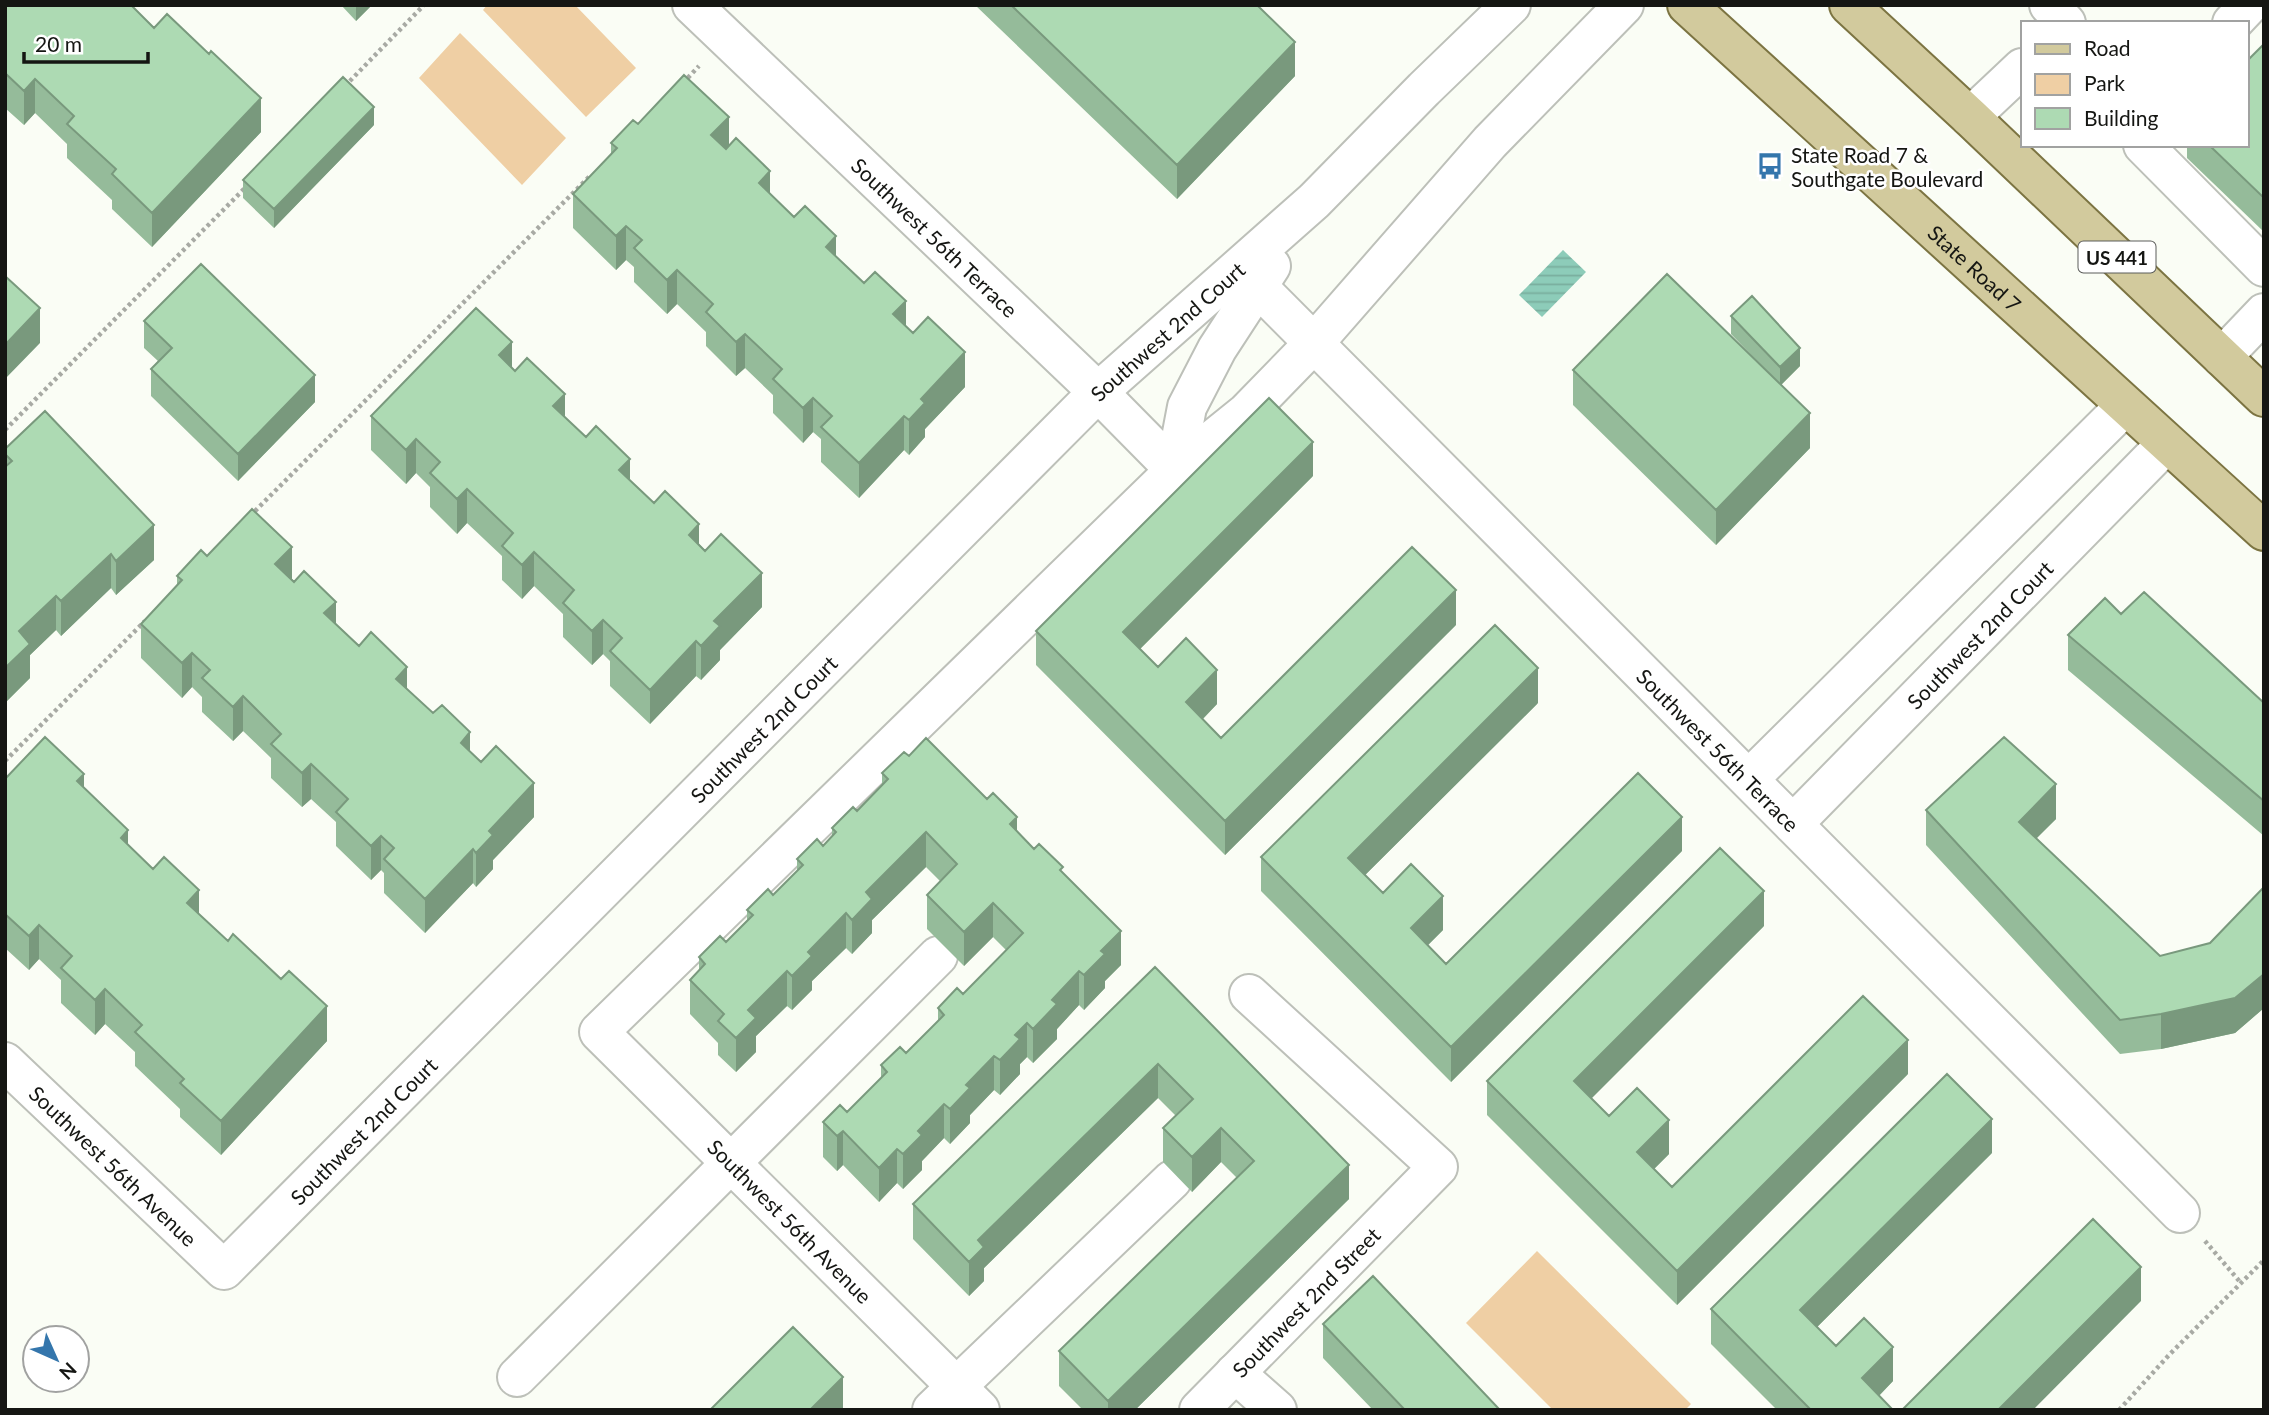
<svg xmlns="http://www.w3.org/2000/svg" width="2269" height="1415" font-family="Lato,sans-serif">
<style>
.green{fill:#efcfa4}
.water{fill:url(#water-rules)}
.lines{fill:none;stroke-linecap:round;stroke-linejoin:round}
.minor-casing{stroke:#bdc0b9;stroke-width:42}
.major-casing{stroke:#7c7442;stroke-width:42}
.path{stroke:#a8aaa4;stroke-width:4.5;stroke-dasharray:3.5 3.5;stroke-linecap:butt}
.minor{stroke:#fff;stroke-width:38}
.major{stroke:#d2ca9d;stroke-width:38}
.wall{fill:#95bb9a}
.shaded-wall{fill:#79997d}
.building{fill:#addab3;stroke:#79997d;stroke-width:2}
.labels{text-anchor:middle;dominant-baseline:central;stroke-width:5;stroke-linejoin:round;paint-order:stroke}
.shield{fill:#fff;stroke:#5b5c5a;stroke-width:2}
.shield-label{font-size:19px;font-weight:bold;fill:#151613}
.poi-label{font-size:21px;fill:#151613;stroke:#fff;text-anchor:start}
.street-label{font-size:21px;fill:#151613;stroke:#fff}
</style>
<defs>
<pattern id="water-rules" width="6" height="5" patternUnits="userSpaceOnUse" patternTransform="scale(1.75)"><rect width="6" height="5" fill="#8dccb9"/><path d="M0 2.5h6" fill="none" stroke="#79ae9e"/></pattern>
</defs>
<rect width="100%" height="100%" fill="#fafdf5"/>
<path class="green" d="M487,5H575L636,68L586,117L483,10Z
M460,33L566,138L522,185L419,78Z
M1537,1251L1691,1404L1685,1410H1553L1466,1323Z"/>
<path class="water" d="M1563,250L1586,272L1542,317L1519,295Z"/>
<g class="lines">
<defs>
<g id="minor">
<path id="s1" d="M692,5L1098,392L1175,470"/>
<path d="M2049,5L2066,23"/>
<path d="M2232,23L2249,5"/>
<path d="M1970,117L2022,68"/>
<path d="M2143,145L2264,267"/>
<path id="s2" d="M1257,286L2180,1213"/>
<path d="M2222,357L2264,313"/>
<path d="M1175,470L1187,407L1217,349L1271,266"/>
<path d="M1749,779L2125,406"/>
<path id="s3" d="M1793,824L2166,444"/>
<path id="s4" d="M5,1062L224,1270L1098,392L1314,201L1424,89L1511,5"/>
<path d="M1235,1373L1277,1410"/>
<path d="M517,1377L938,956"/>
<path d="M932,1410L1172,1180"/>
<path d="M980,1410L599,1032L1175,470L1247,412L1315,342L1490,142L1624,5"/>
<path id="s5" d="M1199,1410L1438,1167L1249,994"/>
</g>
<g id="major">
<path id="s6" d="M1687,5L2264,531"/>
<path d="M1849,5L1970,117L2264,397"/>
</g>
</defs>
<use href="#minor" class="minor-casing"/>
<use href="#major" class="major-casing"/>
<path class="path" d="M683,83L699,66
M345,86L424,5
M5,430L246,187
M250,516L591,175
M5,761L145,621
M2205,1241L2241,1283
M2119,1410L2169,1355L2264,1260"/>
<use href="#minor" class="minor"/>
<use href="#major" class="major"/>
</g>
<path class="wall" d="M5,5L261,132L152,247L112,209V200L67,158V144L35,113L24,125L5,108Z
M341,5H372L356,21Z
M975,5H1257L1295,76L1177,199Z
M2264,44V232L2187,158V145H2246Z
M638,124L729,147L770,194L906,326L965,387L925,429V437L909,455L904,450L859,498L821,462V439L813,432L803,443L773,413V395L745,368L736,376L706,346V332L677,304L667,314L634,282V267L626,260L616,270L573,228V194L611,154V143Z
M374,125L274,228L243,198V180Z
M1731,316L1800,366L1781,385L1810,448L1716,545L1573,405V370L1759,363L1731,334Z
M144,321L315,402L238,481L151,396V369L158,361L144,348Z
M512,368L565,417L654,503L699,544L762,607L720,650V660L701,680L696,676L650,724L610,686V661L603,654L592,665L563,637V614L534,586L522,599L502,580V556L467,523L457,534L430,507V487L416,473L406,484L371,450V416Z
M5,449L154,560L116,595L111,588L61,636L56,630L30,655V678L5,703Z
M1313,476L1140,649L1158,667L1217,704L1203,719L1221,738L1456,625L1225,855L1036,665V631Z
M177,576L292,579L336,624L407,689L534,817L493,860V869L476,887L473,883L425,933L384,893V873L381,870L371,880L336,846V822L311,799L302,807L271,778V758L243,731L233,741L202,712V697L192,687L182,698L141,658V624L177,585Z
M2121,614L2264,703V836L2068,670V635Z
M1538,703L1365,875L1383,893L1443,930L1428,945L1446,964L1682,851L1451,1082L1261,891V857Z
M909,756L1017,831L1034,849L1063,873L1121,965L1105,981V988L1084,1010L1079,1005L1057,1029V1039L1033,1063L1027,1057L1020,1064V1074L1000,1095L994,1090L970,1115V1123L950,1144L944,1138L922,1161V1170L903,1189L897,1183L879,1202L843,1165L837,1171L823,1157V1122L847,1112L881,1078V1065L906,1053L938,1022V1008L963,994L1006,950L993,937L964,966L927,929V895L940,881L926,867L872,920V933L852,954L846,948L812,981V990L792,1010L787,1006L756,1036V1052L736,1072L718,1055V1043L690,1014V980L699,971V957L726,942L747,920V910L773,895L797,871V859L823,846L832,837V828L857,811L882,786V773Z
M5,779L84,788L128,845L327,1041L221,1155L180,1117V1109L135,1066V1052L105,1024L95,1035L61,1003V980L39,959L29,970L5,948Z
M1926,810L2056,819L2036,838L2160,956L2210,943L2264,887V1008L2235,1033L2161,1049L2120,1054L1926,845Z
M1764,926L1591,1098L1609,1116L1669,1154L1654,1169L1672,1187L1908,1074L1677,1305L1487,1115V1081Z
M1155,967L1349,1199L1135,1410H1083L1059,1386V1351L1237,1178L1221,1162L1192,1192L1163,1162V1128L1176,1116L1158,1098L984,1268V1281L969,1296L913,1239V1204Z
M1992,1153L1817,1327L1836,1346L1893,1381L1879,1396L1893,1410H1777L1711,1344V1309Z
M1323,1324L1500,1410H1373L1323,1358Z"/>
<path class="shaded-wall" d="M356,5H372L356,21Z
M1295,42V76L1177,199V165Z
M35,79V113L24,125V91Z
M261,98V132L152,247V213Z
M374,107V125L274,228V209Z
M729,117V151L711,135Z
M770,171V205L759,183Z
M626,226V260L616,270V236Z
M836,236V270L826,247Z
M677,270V304L667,314V280Z
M906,301V335L893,314Z
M40,308V343L5,379V345Z
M745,334V368L736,376V342Z
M512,342V377L499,355Z
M1800,348V366L1780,386V367Z
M965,352V387L925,429V437L909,455V420L921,399Z
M315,375V402L238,481V454Z
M565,394V429L553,406Z
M813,398V432L803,443V408Z
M1810,413V448L1716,545V510Z
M904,416V450L859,498V463Z
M416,439V473L406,484V450Z
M1313,442V476L1123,666V632Z
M630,459V493L619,470Z
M467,489V523L457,534V499Z
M699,524V558L689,535Z
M154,525V560L116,595V561Z
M292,547V581L275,564Z
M534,552V586L522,599V565Z
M111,554V588L61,636V601Z
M762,573V607L720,650V660L701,680V646L714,621Z
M1456,590V625L1225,855V821Z
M56,596V630L30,655V678L5,703V668L19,631Z
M336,602V636L324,613Z
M603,620V654L592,665V631Z
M696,641V676L650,724V690Z
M192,653V687L182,698V663Z
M407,667V701L396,679Z
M1538,668V703L1348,892V858Z
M1217,670V704L1186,736V702Z
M243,696V731L233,741V707Z
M470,732V767L461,743Z
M311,764V799L302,807V773Z
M84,774V808L77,781Z
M534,783V817L493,860V869L476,887V853L489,831Z
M2056,784V819L2019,856V822Z
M1017,817V852L1010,824Z
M1682,817V851L1451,1082V1047Z
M128,830V865L121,838Z
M926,832V867L872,920V933L852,954V920L866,892Z
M381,836V870L371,880V846Z
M473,849V883L425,933V899Z
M199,890V924L187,903Z
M1764,891V926L1574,1116V1081Z
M1443,896V930L1411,962V928Z
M993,903V937L964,966V932Z
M846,913V948L812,981V990L792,1010V976L808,952Z
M39,925V959L29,970V936Z
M1121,931V965L1105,981V988L1084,1010V975L1101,951Z
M787,971V1006L756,1036V1052L736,1072V1038L748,1010Z
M1079,971V1005L1057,1029V1039L1033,1063V1029L1052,1000Z
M2264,974V1008L2235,1033L2161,1049V1014Z
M105,989V1024L95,1035V1000Z
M327,1006V1041L221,1155V1121Z
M1027,1023V1057L1020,1064V1074L1000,1095V1060L1015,1035Z
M1908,1040V1074L1677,1305V1271Z
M994,1056V1090L970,1115V1123L950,1144V1109L966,1085Z
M1158,1064V1098L984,1268V1281L969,1296V1262L978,1240Z
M944,1104V1138L922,1161V1170L903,1189V1154L918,1131Z
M1992,1119V1153L1800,1344V1310Z
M1669,1120V1154L1637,1186V1152Z
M1221,1128V1162L1192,1192V1157Z
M843,1131V1165L837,1171V1136Z
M897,1149V1183L879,1202V1168Z
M1349,1165V1199L1135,1410H1108V1401Z
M2141,1267V1301L2033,1410H1998Z
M1893,1347V1381L1865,1410L1862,1378Z
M843,1377V1410H810Z"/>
<path class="building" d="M5,5H131L154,28L167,14L209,54L211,51L261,98L152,213L112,174L116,169L67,124L74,116L35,79L24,91L5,73Z
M1011,5H1257L1295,42L1177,165Z
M2264,44V198L2209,145H2246V62Z
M684,75L729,117L711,135L726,149L736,138L770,171L759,183L794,217L805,206L836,236L826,247L864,283L875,272L906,301L893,314L913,333L928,317L965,352L921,399L925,403L909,420L904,416L859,463L821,427L832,416L813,398L803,408L773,379L782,369L745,334L736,342L706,312L713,304L677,270L667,280L634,248L642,240L626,226L616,236L573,194L617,148L611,143L633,120L638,124Z
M343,77L374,107L274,209L243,180Z
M201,264L315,375L238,454L151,369L172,348L144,321Z
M1667,274L1810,413L1716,510L1573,370Z
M5,276L40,308L5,345Z
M1752,296L1800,348L1780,367L1731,316Z
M476,308L512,342L499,355L515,371L527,358L565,394L553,406L586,437L596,426L630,459L619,470L654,503L665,491L699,524L689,535L705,551L721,534L762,573L714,621L720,626L701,646L696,641L650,690L610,651L622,638L603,620L592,631L563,603L574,590L534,552L522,565L502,546L513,533L467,489L457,499L430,473L440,462L416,439L406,450L371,416Z
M1269,398L1313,442L1123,632L1158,667L1186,638L1217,670L1186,702L1221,738L1412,547L1456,590L1225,821L1036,631Z
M45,411L154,525L116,561L111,554L61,601L56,596L19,631L30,644L5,668V467L12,461L5,454V449Z
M252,509L292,547L275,564L294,582L304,571L336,602L324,613L359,646L371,632L407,667L396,679L433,713L442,705L470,732L461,743L481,762L496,746L534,783L489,831L493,835L476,853L473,849L425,899L384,859L394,848L381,836L371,846L336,812L348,799L311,764L302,773L271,744L281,734L243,696L233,707L202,678L210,670L192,653L182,663L141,624L182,580L177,576L201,550L207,556Z
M2144,592L2264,703V801L2068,635L2105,598L2121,614Z
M1495,625L1538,668L1348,858L1383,893L1411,864L1443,896L1411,928L1446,964L1638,773L1682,817L1451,1047L1261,857Z
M45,737L84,774L77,781L128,830L121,838L153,869L164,857L199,890L187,903L228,941L233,934L281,979L289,971L327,1006L221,1121L180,1083L184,1079L135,1032L142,1025L105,989L95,1000L61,968L72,956L39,925L29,936L5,914V779Z
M2004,737L2056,784L2019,822L2160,956L2210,943L2264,887V974L2235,998L2161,1014L2120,1020L1926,810Z
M926,738L987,799L993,793L1017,817L1010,824L1034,849L1039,844L1063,867L1060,870L1121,931L1101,951L1105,954L1084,975L1079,971L1052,1000L1057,1004L1033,1029L1027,1023L1015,1035L1020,1039L1000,1060L994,1056L966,1085L970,1088L950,1109L944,1104L918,1131L922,1135L903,1154L897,1149L879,1168L843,1131L837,1136L823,1122L840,1105L847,1112L887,1072L881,1065L900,1047L906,1053L944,1015L938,1008L957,988L963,994L1023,933L993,903L964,932L927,895L957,864L926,832L866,892L872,899L852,920L846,913L808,952L812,956L792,976L787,971L748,1010L756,1018L736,1038L718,1021L724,1014L690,980L705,964L699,957L720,936L726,942L753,915L747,910L768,889L773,895L803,865L797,859L817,839L823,846L836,832L832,828L853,807L857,811L888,779L882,773L904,752L909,756Z
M1720,848L1764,891L1574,1081L1609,1116L1637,1088L1669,1120L1637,1152L1672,1187L1863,996L1908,1040L1677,1271L1487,1081Z
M1155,967L1349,1165L1108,1401L1059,1351L1254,1161L1221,1128L1192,1157L1163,1128L1193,1099L1158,1064L978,1240L984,1247L969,1262L913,1204Z
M1947,1074L1992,1119L1800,1310L1836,1346L1864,1318L1893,1347L1862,1378L1893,1410H1811L1711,1309Z
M2093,1219L2141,1267L1998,1410H1902Z
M1373,1276L1500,1410H1405L1323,1324Z
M793,1327L843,1377L810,1410H710Z"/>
<defs>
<symbol id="bus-bare" viewBox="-9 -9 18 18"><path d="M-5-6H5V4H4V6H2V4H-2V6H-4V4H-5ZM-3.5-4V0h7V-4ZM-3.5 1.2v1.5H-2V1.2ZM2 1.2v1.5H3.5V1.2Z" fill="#3476ac" stroke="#fff" stroke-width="2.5" paint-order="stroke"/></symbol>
</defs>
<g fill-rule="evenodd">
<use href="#bus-bare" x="1751" y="147" width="38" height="38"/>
</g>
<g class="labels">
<rect class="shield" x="2078.5" y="241.5" width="77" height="31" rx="5"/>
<g class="shield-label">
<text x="2117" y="257">US 441</text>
</g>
<g class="poi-label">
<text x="1791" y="154">State Road 7 &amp;<tspan x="1791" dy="24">Southgate Boulevard</tspan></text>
</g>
<g class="street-label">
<text stroke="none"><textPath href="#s1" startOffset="336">Southwest 56th Terrace</textPath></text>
<text stroke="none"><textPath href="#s6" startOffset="390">State Road 7</textPath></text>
<text stroke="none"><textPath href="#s4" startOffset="1633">Southwest 2nd Court</textPath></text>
<text stroke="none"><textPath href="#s3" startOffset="266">Southwest 2nd Court</textPath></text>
<text stroke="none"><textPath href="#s4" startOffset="1066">Southwest 2nd Court</textPath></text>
<text stroke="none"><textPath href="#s2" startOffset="654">Southwest 56th Terrace</textPath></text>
<text stroke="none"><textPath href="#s4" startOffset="499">Southwest 2nd Court</textPath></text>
<text stroke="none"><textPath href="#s4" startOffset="150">Southwest 56th Avenue</textPath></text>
<text transform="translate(790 1221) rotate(45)">Southwest 56th Avenue</text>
<text stroke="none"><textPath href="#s5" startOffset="152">Southwest 2nd Street</textPath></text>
</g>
</g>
<rect width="2269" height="1415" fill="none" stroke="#151613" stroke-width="14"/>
<rect x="2021" y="21" width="228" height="126" fill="#ffffff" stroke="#a1a2a1" stroke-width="2"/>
<rect x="2035" y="44" width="35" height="10" fill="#d2ca9d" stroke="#a1a2a1" stroke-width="2"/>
<text x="2084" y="56" font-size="21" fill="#151613">Road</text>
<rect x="2035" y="74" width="35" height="21" fill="#efcfa4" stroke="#a1a2a1" stroke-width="2"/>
<text x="2084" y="91" font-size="21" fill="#151613">Park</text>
<rect x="2035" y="108" width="35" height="21" fill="#addab3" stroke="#a1a2a1" stroke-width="2"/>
<text x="2084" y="126" font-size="21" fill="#151613">Building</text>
<g transform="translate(56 1359) rotate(135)"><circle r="33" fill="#ffffff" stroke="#a1a2a1" stroke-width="2"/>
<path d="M0-5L12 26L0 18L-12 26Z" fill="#3476ac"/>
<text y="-10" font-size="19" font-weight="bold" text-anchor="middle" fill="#151613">N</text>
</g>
<path d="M24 52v10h124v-10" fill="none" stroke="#151613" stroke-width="3.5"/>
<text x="35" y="52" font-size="21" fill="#151613" stroke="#ffffff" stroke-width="5" paint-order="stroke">20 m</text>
</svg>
